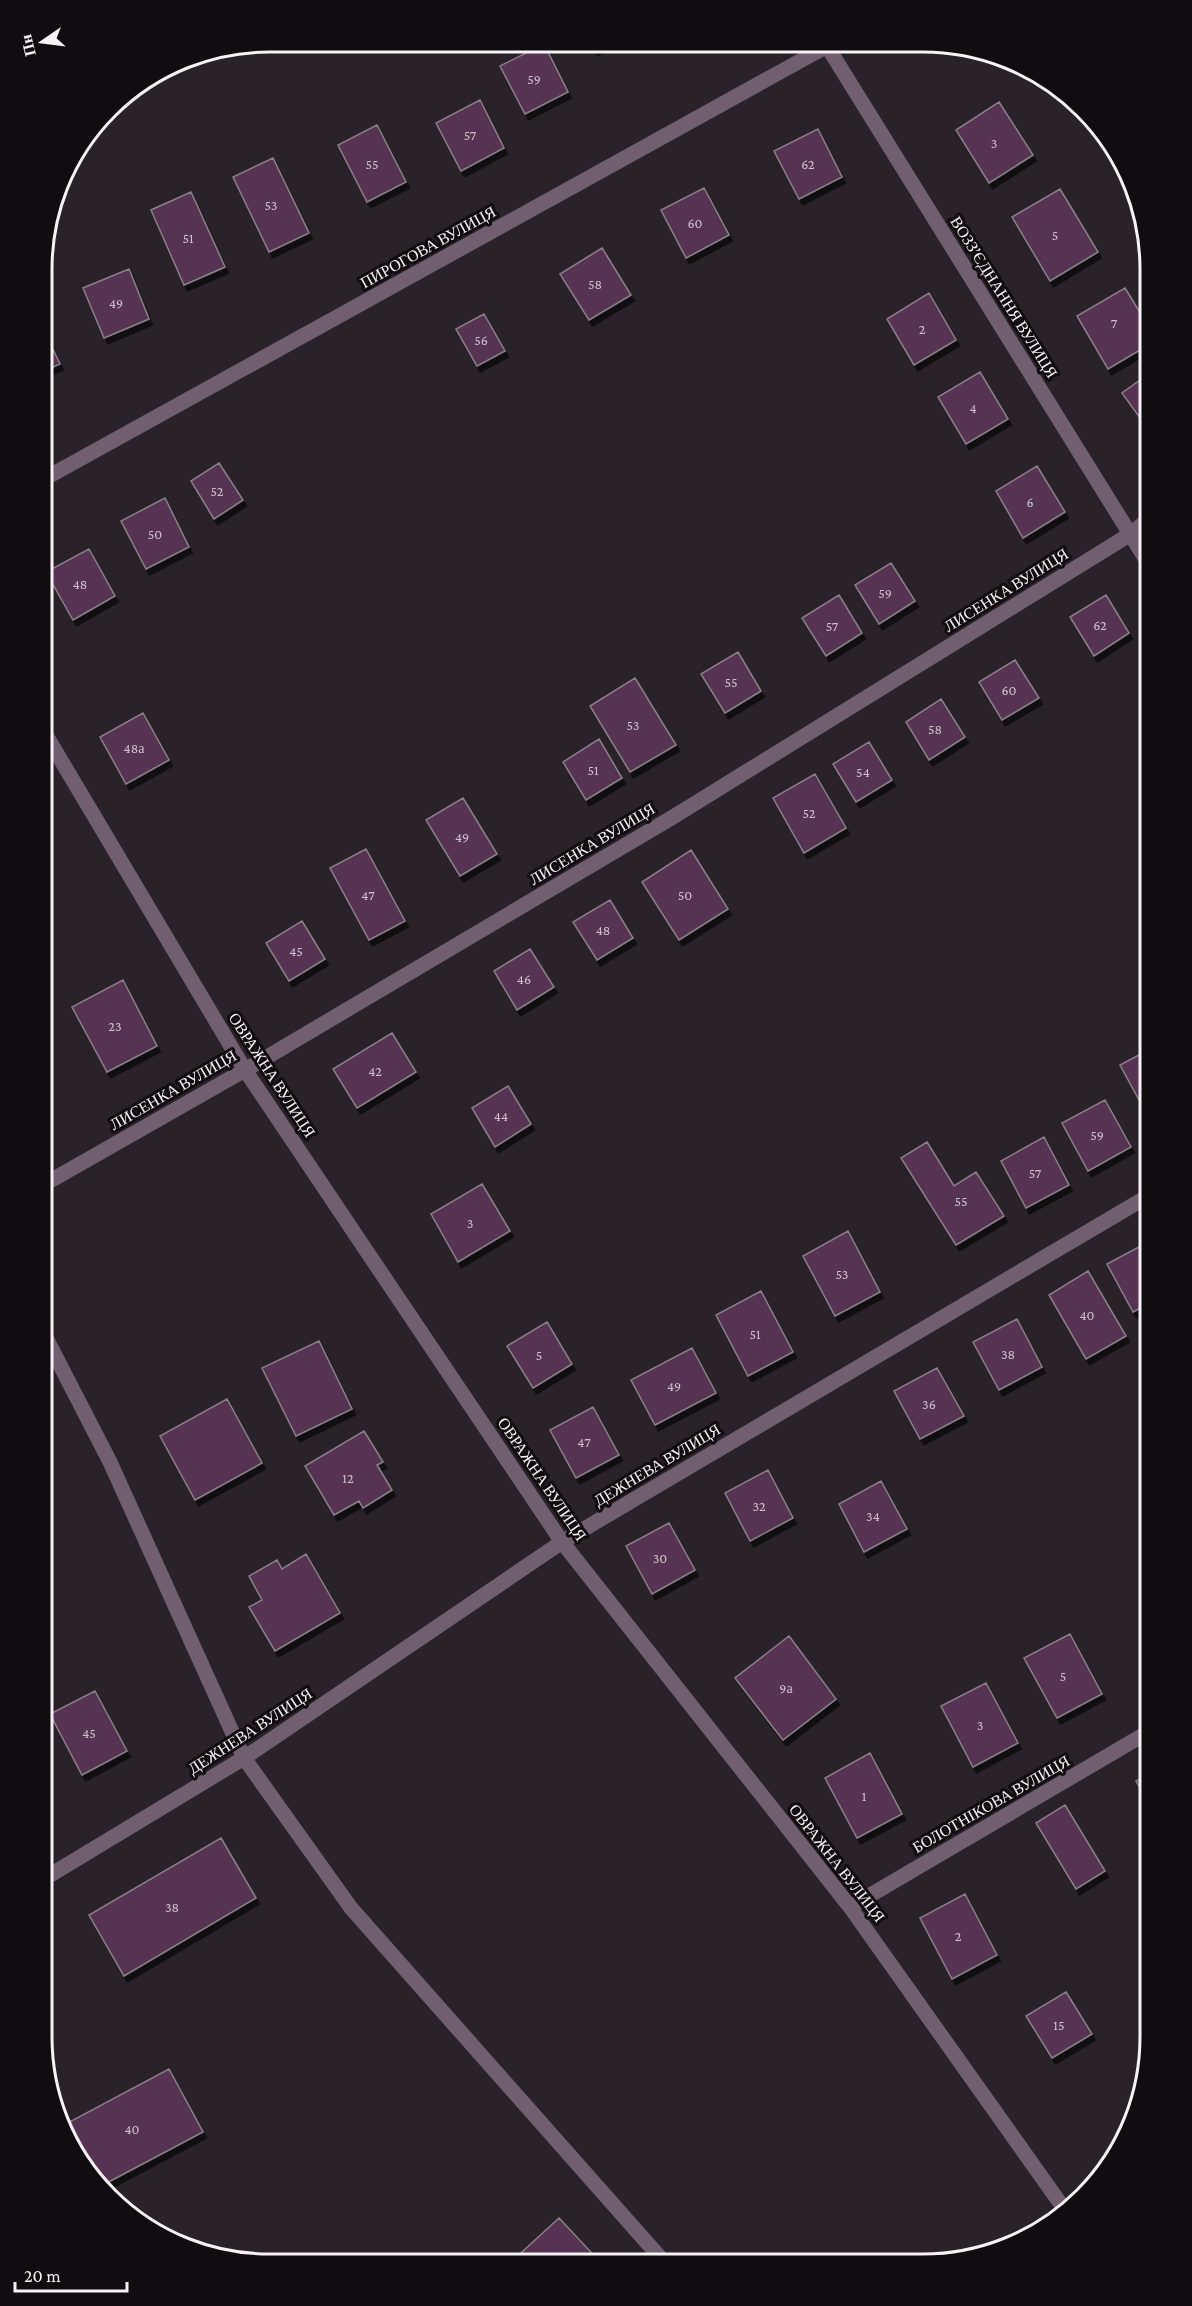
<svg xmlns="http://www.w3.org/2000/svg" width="1192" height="2306" font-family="'Crimson Pro',serif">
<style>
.building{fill:#573052;stroke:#898087;stroke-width:1.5;filter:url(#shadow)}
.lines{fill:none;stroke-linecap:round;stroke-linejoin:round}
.lane{stroke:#715e6e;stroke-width:15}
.street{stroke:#715e6e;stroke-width:15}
.labels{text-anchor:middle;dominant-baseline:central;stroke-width:6;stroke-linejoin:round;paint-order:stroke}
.number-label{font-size:14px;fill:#cfc2cd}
.street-label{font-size:16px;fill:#f7f2f6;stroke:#100c0f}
.rim{fill:none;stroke:#f7f2f6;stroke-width:3}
</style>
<defs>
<filter id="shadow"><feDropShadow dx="3.5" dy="6" stdDeviation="0" flood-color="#0009"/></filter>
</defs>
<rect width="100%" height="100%" fill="#292228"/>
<path class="building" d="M544,44L568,92L525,114L500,66Z
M591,44H606L594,50Z
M480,100L504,148L461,171L436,123Z
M999,102L1033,155L989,183L956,130Z
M377,125L406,182L367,202L338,145Z
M818,129L842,177L799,199L774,151Z
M273,158L309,233L269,252L233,177Z
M704,188L729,235L686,258L661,210Z
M1060,189L1098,252L1050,281L1012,217Z
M191,192L225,267L184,285L151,210Z
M602,248L631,295L589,320L560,274Z
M129,269L149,319L104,338L83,288Z
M1125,288L1150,329V344L1108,369L1077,316Z
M929,293L956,340L914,365L887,319Z
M484,314L505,351L477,366L456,329Z
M44,331L60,364L44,371Z
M980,372L1008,419L966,444L938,397Z
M1150,373V432L1122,393Z
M219,463L243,500L214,519L191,481Z
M1037,466L1065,512L1023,538L996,491Z
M165,498L189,547L146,569L121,521Z
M89,549L115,596L73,620L46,572Z
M891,563L915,601L879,624L855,585Z
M839,595L862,633L826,656L802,618Z
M1106,595L1129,633L1094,656L1070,617Z
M738,652L761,691L725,713L701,674Z
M1015,660L1039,698L1002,720L979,682Z
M635,678L676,745L630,772L590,706Z
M941,699L965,737L929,760L906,722Z
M143,713L169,760L126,784L100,737Z
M599,739L622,778L586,800L563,762Z
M869,742L892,780L856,802L833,764Z
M815,774L846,828L804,853L773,798Z
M463,798L497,854L460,876L426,820Z
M366,849L405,921L369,940L330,868Z
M691,850L728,909L679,940L642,882Z
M610,900L633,938L597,960L573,922Z
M302,921L325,959L289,981L266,943Z
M530,949L554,987L517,1010L494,971Z
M123,980L157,1046L107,1072L72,1007Z
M392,1033L416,1072L357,1108L333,1069Z
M1150,1049V1120L1120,1065Z
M508,1086L531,1124L495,1147L472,1108Z
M1105,1100L1131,1147L1088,1171L1062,1123Z
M1044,1137L1069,1185L1026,1208L1001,1161Z
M927,1142L954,1186L976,1172L1004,1216L956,1245L901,1158Z
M482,1184L510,1231L458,1262L431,1214Z
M848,1231L880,1292L835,1316L803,1256Z
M1150,1241V1303L1133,1312L1107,1264Z
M1088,1271L1126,1336L1086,1359L1049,1295Z
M761,1291L793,1352L748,1376L716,1315Z
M1017,1319L1042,1367L999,1390L973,1342Z
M547,1322L572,1364L533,1388L507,1346Z
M319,1341L352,1409L296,1436L262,1368Z
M692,1348L716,1393L655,1425L631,1380Z
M937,1368L964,1416L920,1439L894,1391Z
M227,1399L262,1463L195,1500L160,1436Z
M593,1407L619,1455L576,1478L550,1430Z
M364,1431L383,1462L377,1465L392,1490L363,1508L359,1501L334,1515L305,1466Z
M768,1470L793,1518L750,1541L725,1493Z
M881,1481L907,1529L864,1552L839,1504Z
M669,1523L695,1570L652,1594L626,1546Z
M306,1554L340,1613L275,1651L249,1607L262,1600L249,1576L277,1560L282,1569Z
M1070,1634L1102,1694L1057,1718L1024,1658Z
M789,1636L836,1699L783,1740L735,1678Z
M986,1683L1018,1743L973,1767L941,1706Z
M95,1691L127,1751L82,1775L50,1714Z
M870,1753L902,1814L857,1838L825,1778Z
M1150,1774V1806L1136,1781Z
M1065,1805L1105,1871L1076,1889L1036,1823Z
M221,1838L256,1898L124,1976L89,1915Z
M965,1894L997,1955L952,1979L920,1918Z
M1066,1992L1092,2034L1052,2058L1026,2016Z
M169,2069L203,2132L101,2186L81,2163L62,2126Z
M559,2218L601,2263H510Z"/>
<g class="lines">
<path class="lane" d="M43,1332L110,1462L244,1758L351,1908L665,2263"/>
<path class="street" d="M827,46L1150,566
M44,479L829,45
M43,730L245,1070L562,1542L850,1907L1065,2210
M43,1185L245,1070L673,817L1129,535L1150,518
M42,1880L244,1758L562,1542L1150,1195
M850,1907L1150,1731"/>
</g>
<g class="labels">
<g class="number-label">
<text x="534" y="79">59</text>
<text x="470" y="135">57</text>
<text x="994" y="143">3</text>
<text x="372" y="164">55</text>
<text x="808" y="164">62</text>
<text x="271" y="205">53</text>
<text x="695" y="223">60</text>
<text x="1055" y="235">5</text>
<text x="188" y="238">51</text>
<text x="595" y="284">58</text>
<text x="116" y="303">49</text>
<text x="1114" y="323">7</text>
<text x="922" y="329">2</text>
<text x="481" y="340">56</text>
<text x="973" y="408">4</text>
<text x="217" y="491">52</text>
<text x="1030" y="502">6</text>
<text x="155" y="534">50</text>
<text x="80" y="584">48</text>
<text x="885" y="593">59</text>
<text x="1100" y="625">62</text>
<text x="832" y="626">57</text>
<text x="731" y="682">55</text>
<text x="1009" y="690">60</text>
<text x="633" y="725">53</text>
<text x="935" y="729">58</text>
<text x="134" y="748">48а</text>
<text x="593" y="770">51</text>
<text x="863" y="772">54</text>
<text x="809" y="813">52</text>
<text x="462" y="837">49</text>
<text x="368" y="895">47</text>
<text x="685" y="895">50</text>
<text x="603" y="930">48</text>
<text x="296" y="951">45</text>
<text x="524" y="979">46</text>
<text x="115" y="1026">23</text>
<text x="375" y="1071">42</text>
<text x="501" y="1116">44</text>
<text x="1097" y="1135">59</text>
<text x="1035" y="1173">57</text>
<text x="961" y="1201">55</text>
<text x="470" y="1223">3</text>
<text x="842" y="1274">53</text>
<text x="1087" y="1315">40</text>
<text x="755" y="1334">51</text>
<text x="1008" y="1354">38</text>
<text x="539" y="1355">5</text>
<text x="674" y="1386">49</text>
<text x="929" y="1404">36</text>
<text x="584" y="1442">47</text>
<text x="348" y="1478">12</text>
<text x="759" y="1506">32</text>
<text x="873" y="1516">34</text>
<text x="660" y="1558">30</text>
<text x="1063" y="1676">5</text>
<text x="786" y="1688">9а</text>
<text x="980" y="1725">3</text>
<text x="89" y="1733">45</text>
<text x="864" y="1796">1</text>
<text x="172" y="1907">38</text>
<text x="958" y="1936">2</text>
<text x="1059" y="2025">15</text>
<text x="132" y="2129">40</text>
</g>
<g class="street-label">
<text transform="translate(428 247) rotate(-29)">ПИРОГОВА ВУЛИЦЯ</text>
<text transform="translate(1004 297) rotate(58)">ВОЗЗ’ЄДНАННЯ ВУЛИЦЯ</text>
<text transform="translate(1006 590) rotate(-32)">ЛИСЕНКА ВУЛИЦЯ</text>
<text transform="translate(592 844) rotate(-31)">ЛИСЕНКА ВУЛИЦЯ</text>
<text transform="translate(272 1075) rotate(57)">ОВРАЖНА ВУЛИЦЯ</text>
<text transform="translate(173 1090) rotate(-30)">ЛИСЕНКА ВУЛИЦЯ</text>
<text transform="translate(657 1465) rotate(-31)">ДЕЖНЕВА ВУЛИЦЯ</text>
<text transform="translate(542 1479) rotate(56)">ОВРАЖНА ВУЛИЦЯ</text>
<text transform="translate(250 1731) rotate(-33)">ДЕЖНЕВА ВУЛИЦЯ</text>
<text transform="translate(991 1804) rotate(-30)">БОЛОТНІКОВА ВУЛИЦЯ</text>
<text transform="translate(837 1863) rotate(52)">ОВРАЖНА ВУЛИЦЯ</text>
</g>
</g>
<path d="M0 0H1192V2306H0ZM269 52H923A217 217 0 0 1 1140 269V2037A217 217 0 0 1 923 2254H269A217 217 0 0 1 52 2037V269A217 217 0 0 1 269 52Z" fill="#100c0f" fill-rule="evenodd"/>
<path class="rim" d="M269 52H923A217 217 0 0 1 1140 269V2037A217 217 0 0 1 923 2254H269A217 217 0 0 1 52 2037V269A217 217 0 0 1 269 52Z"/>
<g transform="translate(42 42) rotate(256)" stroke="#100c0f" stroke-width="4.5" paint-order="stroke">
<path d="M0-4.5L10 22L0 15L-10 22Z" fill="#f7f2f6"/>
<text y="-9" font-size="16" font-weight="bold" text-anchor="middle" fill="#f7f2f6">Пн</text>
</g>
<path d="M15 2282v9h112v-9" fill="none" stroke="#f7f2f6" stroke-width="3"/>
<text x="24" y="2282" font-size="18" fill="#f7f2f6" stroke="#100c0f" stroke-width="4.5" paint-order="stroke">20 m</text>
</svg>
